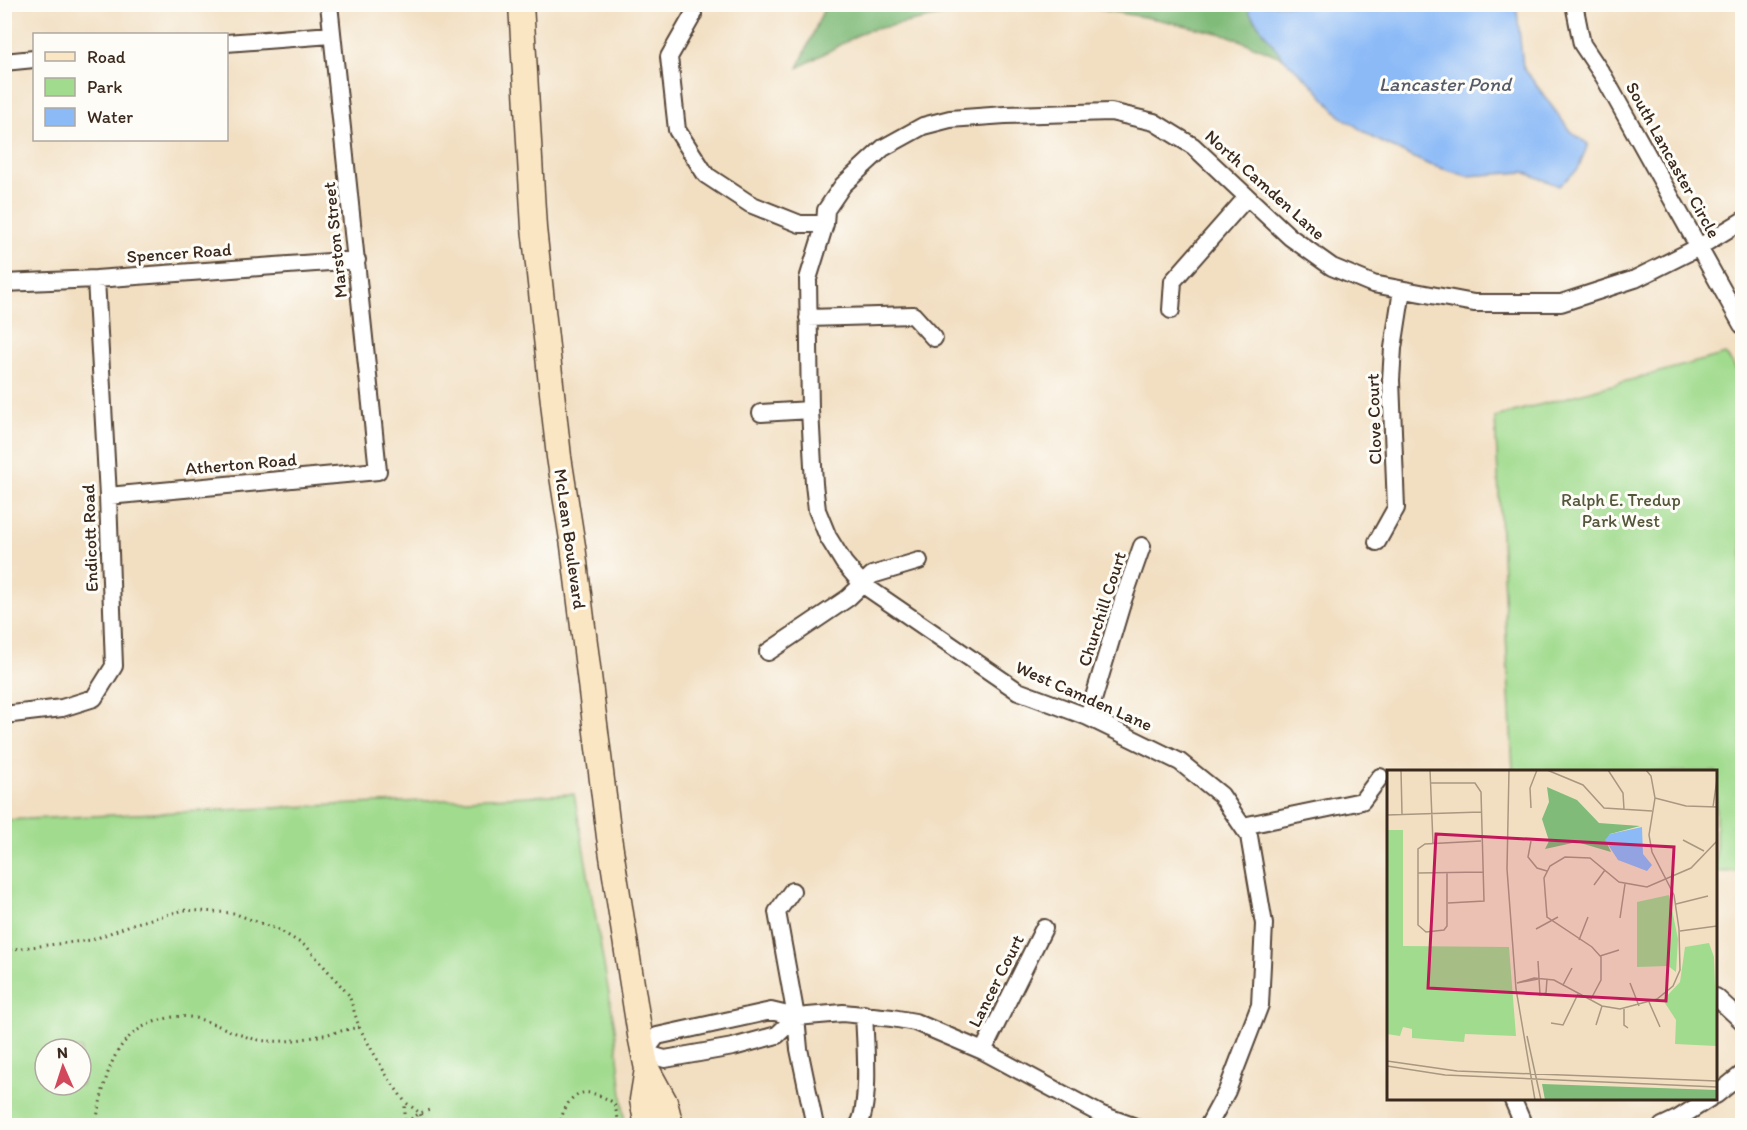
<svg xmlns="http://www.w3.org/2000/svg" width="1747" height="1130" font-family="Itim,sans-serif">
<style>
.green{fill:#a1db8e;stroke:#6e8256;stroke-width:1.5;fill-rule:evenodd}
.forest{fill:#80bb79;stroke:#5e724c;stroke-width:1.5}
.water{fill:#8bbaf7;stroke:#63728a;stroke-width:1.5}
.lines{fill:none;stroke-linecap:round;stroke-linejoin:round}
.minor-casing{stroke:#564537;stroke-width:20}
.secondary-casing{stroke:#564537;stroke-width:27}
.path{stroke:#564537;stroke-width:3;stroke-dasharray:1.5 4.5;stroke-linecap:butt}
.minor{stroke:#fff;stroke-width:16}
.secondary{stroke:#fbe6c4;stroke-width:24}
.labels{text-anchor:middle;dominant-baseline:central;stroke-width:6;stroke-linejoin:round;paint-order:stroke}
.street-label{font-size:18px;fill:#3b2a1e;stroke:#fdfcf7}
.park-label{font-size:18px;fill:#54563a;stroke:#fdfcf7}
.water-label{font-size:20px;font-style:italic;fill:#575c6a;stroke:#fdfcf7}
.inset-road{fill:none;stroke:#a99780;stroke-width:1.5}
.view{fill:#c2185b;fill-opacity:0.15;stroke:#c2185b;stroke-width:3}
.inset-edge{fill:none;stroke:#3b2a1e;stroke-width:3}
</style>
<rect width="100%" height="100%" fill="#fdfcf7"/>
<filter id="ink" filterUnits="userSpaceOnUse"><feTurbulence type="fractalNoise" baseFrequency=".0167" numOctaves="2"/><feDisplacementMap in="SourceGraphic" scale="12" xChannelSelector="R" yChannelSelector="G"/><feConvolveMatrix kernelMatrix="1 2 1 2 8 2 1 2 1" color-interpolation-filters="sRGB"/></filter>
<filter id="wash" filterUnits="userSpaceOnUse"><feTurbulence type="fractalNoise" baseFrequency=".008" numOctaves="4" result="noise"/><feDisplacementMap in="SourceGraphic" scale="24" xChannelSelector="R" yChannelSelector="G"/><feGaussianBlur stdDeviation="1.35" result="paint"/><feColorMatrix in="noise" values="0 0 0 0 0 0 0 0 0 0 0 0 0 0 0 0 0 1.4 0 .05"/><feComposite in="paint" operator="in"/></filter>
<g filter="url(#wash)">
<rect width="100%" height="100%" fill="#f2dfc2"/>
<path class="green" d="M1725,354L1735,367L1742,390V871L1716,872V772L1513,771L1495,417Z
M574,794L615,1028L625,1125H5V820ZM45,1049H81V1085H45Z"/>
<path class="forest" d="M826,4H1030V5L965,11L865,31L798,68Z
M1032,5H1248L1249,12L1283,58L1227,35L1161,20L1097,9Z"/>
<path class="water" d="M1248,5H1514L1517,11L1523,67L1570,131L1588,144L1578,169L1559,186L1524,172L1467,176L1427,164L1375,139L1339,115L1312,84L1283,58L1249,12Z"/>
</g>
<g filter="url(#ink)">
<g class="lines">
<defs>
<path id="minor" d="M1574,4L1582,44L1604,77L1742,325
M693,15L669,57L677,130L706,175L750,204L800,224H825
M226,43L331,35
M4,62L34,59
M4,283L96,279L357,260
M1171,310L1173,281L1247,197
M808,318L913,315L934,338
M761,413L810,410
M108,496L378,471L329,4
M1377,542L1396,508L1391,380L1393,348L1402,290
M768,652L848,598L872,575L919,561
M4,715L62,708L94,698L114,666L108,496L96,279
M1088,717L1123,600L1142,546
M1243,826L1362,801L1380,777
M792,891L777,912L796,1017L799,1049L815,1126
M1716,997L1742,1021
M796,1017L777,1035L733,1047L665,1059L644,1053L657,1036L771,1011L796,1017L843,1013L892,1018L915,1022L983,1051L1102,1115L1133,1126
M983,1051L1044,928
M1716,1095L1742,1074
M1512,1098L1524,1126
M858,1126C871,1107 865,1038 864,1014
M1208,1126L1227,1091L1260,1005L1264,924L1249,836L1221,795L1180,762L1088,717L1018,691L862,584L844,563L828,537L817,510L814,484L810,410L808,279L825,224L826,210L843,185L883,148L923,126L950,119L1005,115L1111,112L1154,122L1193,146L1290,237L1332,267L1373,284L1474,303H1561L1635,279L1699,247L1742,221
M1662,1126L1679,1118L1710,1098"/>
<path id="secondary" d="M521,4L534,228L559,457L573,546L609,837L640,1035L647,1069L665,1102L671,1126
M647,1126L642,1100L647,1069"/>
</defs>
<use href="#minor" class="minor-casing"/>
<use href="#secondary" class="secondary-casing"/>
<path class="path" d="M4,950L92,940L133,924L184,910L233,913L279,930L307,947L349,995L359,1027L385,1073L405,1102L420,1113L433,1109
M406,1122L420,1113L424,1126
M95,1126C105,1083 109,1036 157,1021C167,1018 178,1015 189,1017C214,1020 241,1040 268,1041C298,1043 330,1033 359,1027
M405,1126V1102
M559,1126C568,1091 583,1084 614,1103L620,1126"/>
<use href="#minor" class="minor"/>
<use href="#secondary" class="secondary"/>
</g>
</g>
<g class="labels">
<g class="street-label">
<text transform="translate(1673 160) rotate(61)">South Lancaster Circle</text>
<text transform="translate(1265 185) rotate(42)">North Camden Lane</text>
<text transform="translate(335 240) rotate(-96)">Marston Street</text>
<text transform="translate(179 253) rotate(-4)">Spencer Road</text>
<text transform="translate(1374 419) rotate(-92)">Clove Court</text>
<text transform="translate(241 464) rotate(-5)">Atherton Road</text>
<text transform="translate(90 538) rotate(-92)">Endicott Road</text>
<text transform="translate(570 539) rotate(82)">McLean Boulevard</text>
<text transform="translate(1102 609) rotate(-72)">Churchill Court</text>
<text transform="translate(1084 696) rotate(24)">West Camden Lane</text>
<text transform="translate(996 981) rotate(-63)">Lancer Court</text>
</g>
<g class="park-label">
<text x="1621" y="500">Ralph E. Tredup<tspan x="1621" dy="21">Park West</tspan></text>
</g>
<g class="water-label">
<text x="1445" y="84">Lancaster Pond</text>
</g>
</g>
<g transform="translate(1387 770)">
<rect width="330" height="330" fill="#f2dfc2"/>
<path d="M0,60H16V176L122,177L129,266L78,264L77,272L25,268V259L16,257L13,266L0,264ZM282,125L291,169L289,202L281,196L250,197V132ZM322,173L327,187L330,276L288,274L289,250L276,230L293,212L298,177Z" fill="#a1db8e"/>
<path d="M160,17L190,30L212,53L253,56L223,64L219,71L224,82L190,72L158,79L162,71L155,49L162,32ZM155,314L330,320V330H158Z" fill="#80bb79"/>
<path d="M255,57L256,84L265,95L260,101L231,90L218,70L223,64Z" fill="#8bbaf7"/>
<path class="inset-road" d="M14,0L15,44M43,0L46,73M122,0L120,99L129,219L148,330M160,0L196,15L217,38L265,41M221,0L236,23L237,39M44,13H88L94,22L97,131L61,133M268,28L299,36L330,37M326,37L330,9M144,38L143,18L150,0M0,45L94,42M296,70L317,81M144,71L141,87L150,98L160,101M31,103L96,102M60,103V156L57,160L39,162L31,155V79L38,74L94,71M207,115L218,100M289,134L321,126M233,148L238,114M149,159L171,147M293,161L330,156M192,170L201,147M213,186L232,180M151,191L153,225L159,223L160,209M130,213L147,208L167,210L215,236L233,239L270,229L286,216L293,200L292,159L287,125L265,82L262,65L268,28L264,6L259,0M130,213L151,209M243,213L252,236M176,215L185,198M204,229L214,210V187L205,177L160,147L157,108L163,96L178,87L203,88L232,112L260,117L304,98L330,71M262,232L273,257M237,239V255L241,258M164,253L176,255L191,224M209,255L215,236M140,266L154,330M0,291L70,301L330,311M0,296L58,305L330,317"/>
<path class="view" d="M49,64L287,77L279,231L41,218Z"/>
<rect width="330" height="330" class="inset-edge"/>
</g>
<rect width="1747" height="1130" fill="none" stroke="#fdfcf7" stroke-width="24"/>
<rect x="33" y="33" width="195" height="108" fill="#fdfcf7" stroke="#afa8a0" stroke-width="1.5"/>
<rect x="45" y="52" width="30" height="9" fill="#fbe6c4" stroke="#afa8a0" stroke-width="1.5"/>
<text x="87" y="63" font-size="18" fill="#3b2a1e">Road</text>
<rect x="45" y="78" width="30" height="18" fill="#a1db8e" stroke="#afa8a0" stroke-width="1.5"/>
<text x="87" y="93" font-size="18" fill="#3b2a1e">Park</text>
<rect x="45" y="108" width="30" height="18" fill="#8bbaf7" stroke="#afa8a0" stroke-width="1.5"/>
<text x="87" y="123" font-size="18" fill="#3b2a1e">Water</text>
<g transform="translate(63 1067) rotate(357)"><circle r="28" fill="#fdfcf7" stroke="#afa8a0" stroke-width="1.5"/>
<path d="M0-4.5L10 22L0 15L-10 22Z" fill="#d1495b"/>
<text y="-9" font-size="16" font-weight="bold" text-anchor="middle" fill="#3b2a1e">N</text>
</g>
</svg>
